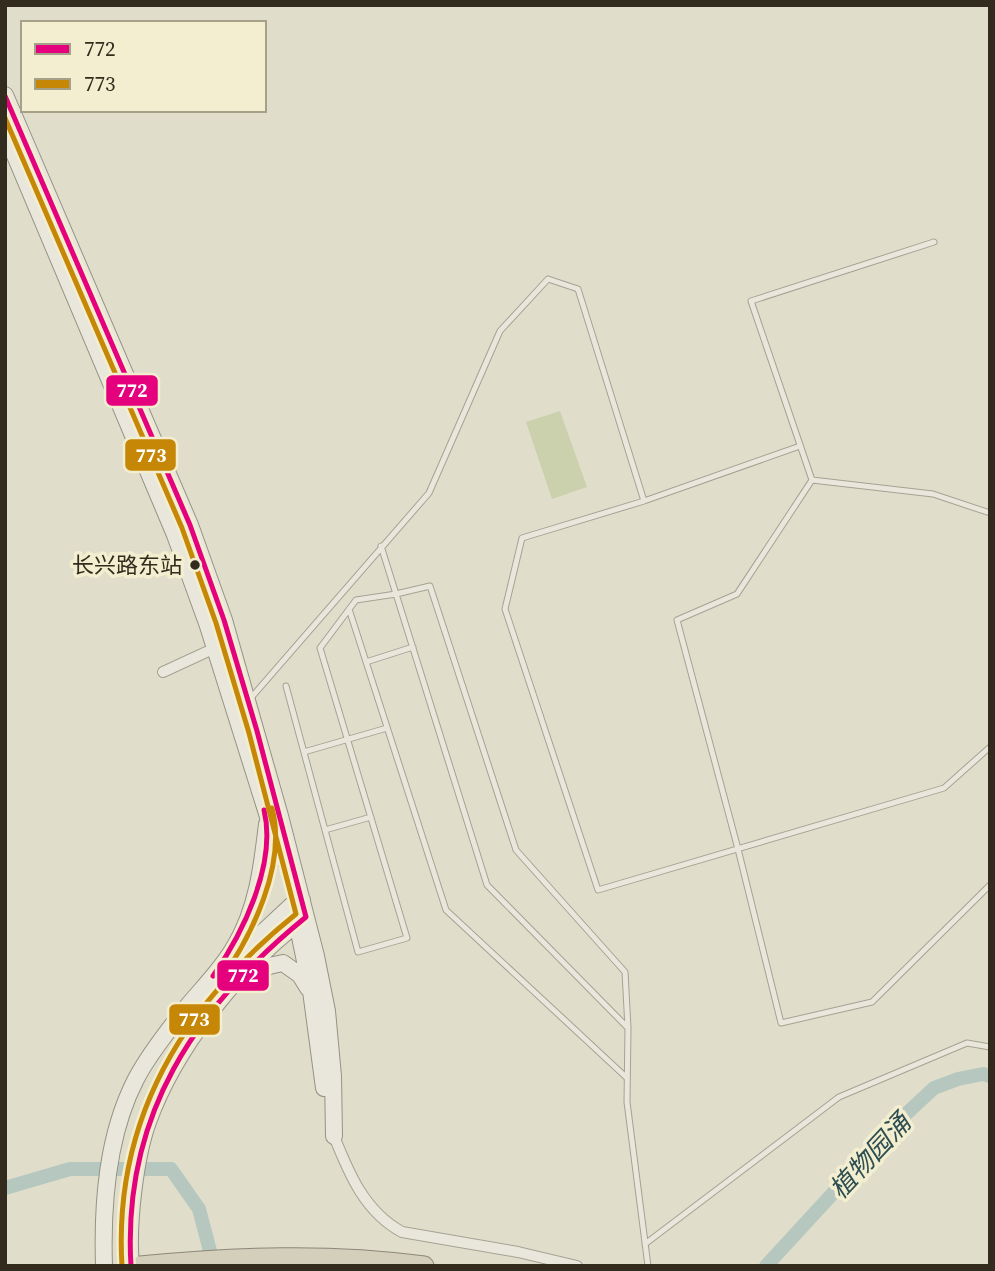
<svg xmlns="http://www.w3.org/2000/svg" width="995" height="1271" font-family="'Source Serif 4','Noto Sans SC',serif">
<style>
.green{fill:#cbd1ad}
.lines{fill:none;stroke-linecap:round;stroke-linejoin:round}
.canal{stroke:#b5c7bf;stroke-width:14}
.lane-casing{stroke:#a5a294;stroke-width:7}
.street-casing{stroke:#a5a294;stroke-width:12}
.secondary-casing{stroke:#959284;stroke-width:18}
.highway-casing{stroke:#8b877a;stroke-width:21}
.lane{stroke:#e9e7db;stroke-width:5}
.street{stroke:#e9e7db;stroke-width:10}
.secondary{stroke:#e9e7db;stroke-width:16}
.highway{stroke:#d4cfbb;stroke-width:19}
.bus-1-casing{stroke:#f2eecf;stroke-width:10}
.bus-2-casing{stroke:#f2eecf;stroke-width:10}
.bus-1{stroke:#e5007d;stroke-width:5}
.bus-2{stroke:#c68707;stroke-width:5}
.bus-dot{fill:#332b1d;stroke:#f2eecf;stroke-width:2.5}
.labels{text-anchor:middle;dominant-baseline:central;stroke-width:7;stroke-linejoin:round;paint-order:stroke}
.bus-label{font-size:22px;fill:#332b1d;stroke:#f2eecf;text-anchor:end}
.water-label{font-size:26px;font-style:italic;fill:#2d4e52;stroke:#f2eecf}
.line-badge{stroke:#f2eecf;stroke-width:2.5}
.badge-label{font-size:19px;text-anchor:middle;font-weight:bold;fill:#fff}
</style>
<rect width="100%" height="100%" fill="#e0deca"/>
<path class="green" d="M560,411L587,487L552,499L526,422Z"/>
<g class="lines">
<path class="canal" d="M5,1188L70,1169H171L199,1209L214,1266
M766,1266L905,1115L934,1088L958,1079L983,1074L990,1076"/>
<defs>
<path id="lane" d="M934,242L751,301L812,480L933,494L990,513
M800,446L644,501L522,538L505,609L598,890L944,788L990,747
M812,480L737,594L677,620L738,849L781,1023L872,1002L990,885
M381,546L487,885L628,1028
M349,609L446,910L627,1078
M366,662L413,647
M286,686L358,952L407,938L320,648L356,600L396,594L430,586L516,850L625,972L628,1028L627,1102L648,1266
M250,699L429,493L500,331L548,279L578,289L644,501
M304,752L387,728
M325,830L371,817
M645,1244L839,1097L967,1043L990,1047"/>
<path id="street" d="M163,672L215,648
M334,1136C349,1174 365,1212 402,1232L518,1252L577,1266"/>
<path id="secondary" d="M5,95L190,525L224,620L280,816L316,956L327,1011L333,1076L334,1136
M5,132L175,535L208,626L281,858
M298,927L311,991L324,1088
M230,963L292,905L302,900
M248,980L269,966L283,963L300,975L308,988
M104,1266C102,1203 107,1135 136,1079C148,1056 166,1033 182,1013C199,991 221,971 235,946C257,909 262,867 267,824
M131,1266C127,1227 135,1158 148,1122C175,1047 239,967 303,919"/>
<path id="highway" d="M140,1266C236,1257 328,1253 424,1266"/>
</defs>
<use href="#lane" class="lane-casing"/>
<use href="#street" class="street-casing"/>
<use href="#secondary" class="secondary-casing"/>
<use href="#highway" class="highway-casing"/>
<use href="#lane" class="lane"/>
<use href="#street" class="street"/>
<use href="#secondary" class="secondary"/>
<use href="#highway" class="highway"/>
<defs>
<path id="bus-1" d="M5,96L190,525L224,620L257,731L306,917C194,1008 122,1117 131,1266
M213,976C243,933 277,864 264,810"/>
<path id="bus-2" d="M5,118L182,528L216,623L249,733L296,914C184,1004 113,1118 122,1266
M220,981C252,936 287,864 272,808"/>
</defs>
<use href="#bus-1" class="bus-1-casing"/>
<use href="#bus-2" class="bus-2-casing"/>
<use href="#bus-1" class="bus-1"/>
<use href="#bus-2" class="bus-2"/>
</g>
<circle class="bus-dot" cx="195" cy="565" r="6"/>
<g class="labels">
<g class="bus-label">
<text x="182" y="565">长兴路东站</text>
</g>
<g class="water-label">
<text transform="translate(870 1156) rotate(-47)">植物园涌</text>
</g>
</g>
<g class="line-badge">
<rect x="105" y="374" width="54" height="33" rx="7" fill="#e5007d"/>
<rect x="124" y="438" width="53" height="34" rx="7" fill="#c68707"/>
<rect x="216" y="959" width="54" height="33" rx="7" fill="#e5007d"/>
<rect x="168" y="1003" width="53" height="33" rx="7" fill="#c68707"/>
</g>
<g class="badge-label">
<text x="132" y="397">772</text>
<text x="151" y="462">773</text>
<text x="243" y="982">772</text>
<text x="194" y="1026">773</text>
</g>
<rect width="995" height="1271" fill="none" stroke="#332b1d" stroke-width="14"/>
<rect x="21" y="21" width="245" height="91" fill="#f2eecf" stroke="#a6a088" stroke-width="2"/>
<rect x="35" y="44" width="35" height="10" fill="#e5007d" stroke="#a6a088" stroke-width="2"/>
<text x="84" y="56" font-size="21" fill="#332b1d">772</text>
<rect x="35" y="79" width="35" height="10" fill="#c68707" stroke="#a6a088" stroke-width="2"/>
<text x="84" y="91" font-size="21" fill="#332b1d">773</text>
</svg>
